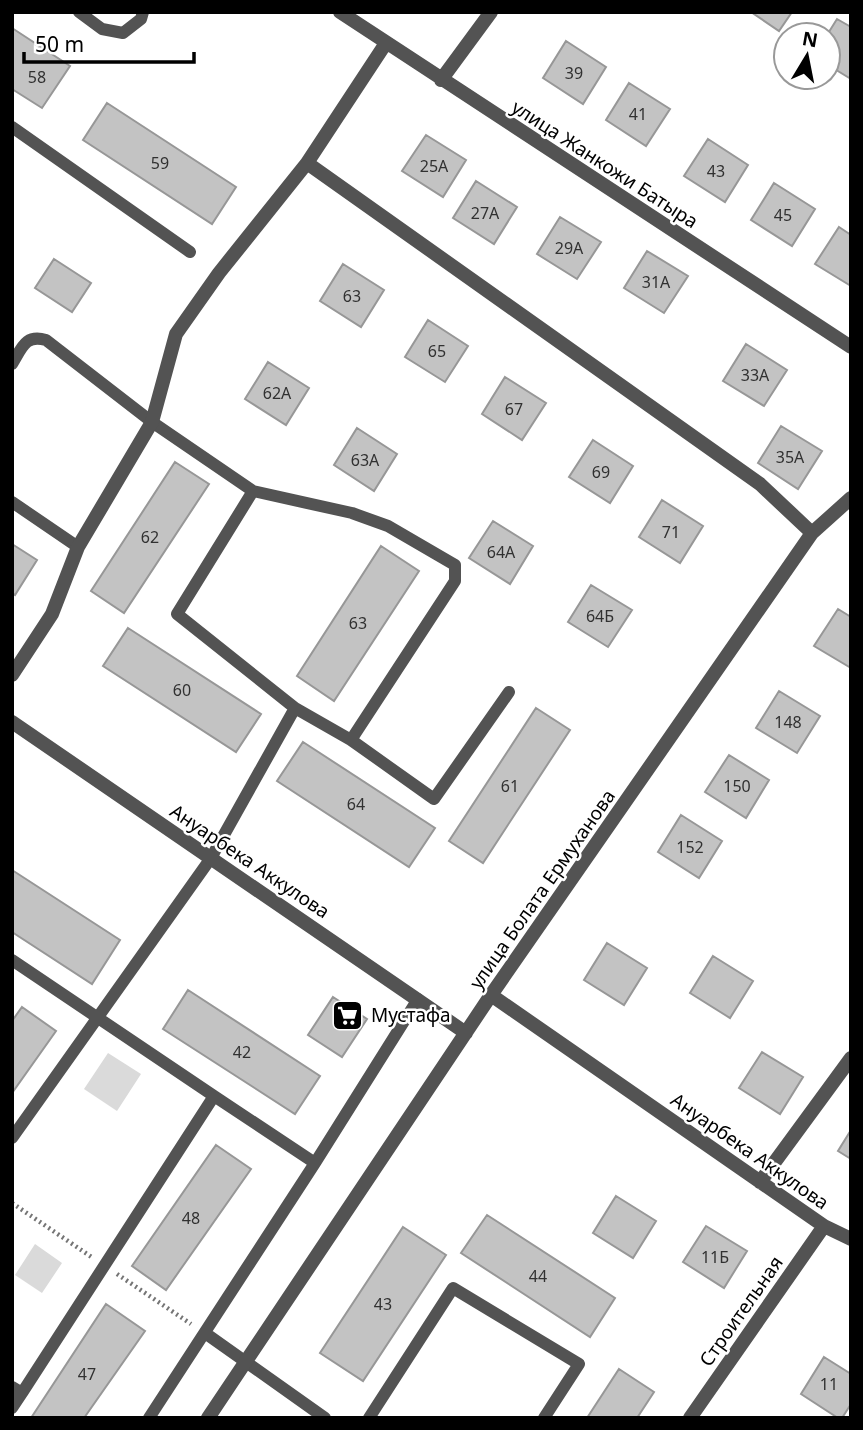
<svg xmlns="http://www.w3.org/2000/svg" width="863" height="1430" font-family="'Noto Sans',sans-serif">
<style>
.green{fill:#dadada}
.building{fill:#c3c3c3;stroke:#979797;stroke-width:2}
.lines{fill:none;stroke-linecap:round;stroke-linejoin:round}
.path{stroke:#757575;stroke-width:4.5;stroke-dasharray:2 3.5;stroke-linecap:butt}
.service{stroke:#535353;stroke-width:12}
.minor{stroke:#535353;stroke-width:14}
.labels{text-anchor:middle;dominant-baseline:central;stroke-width:5;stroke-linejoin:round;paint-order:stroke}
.number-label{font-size:16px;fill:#313131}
.street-label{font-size:19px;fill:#000;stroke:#fff}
.poi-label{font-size:19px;fill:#000;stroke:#fff;text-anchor:start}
</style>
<rect width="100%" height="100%" fill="#fff"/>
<path class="green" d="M108,1053L141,1074L117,1111L84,1089Z
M35,1244L62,1263L42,1293L15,1275Z"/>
<path class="building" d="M751,12H792L779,31Z
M837,19L851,27V79L828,65L827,35Z
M12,28L70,66L42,108L12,89Z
M566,41L606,67L583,104L543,78Z
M629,83L670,109L646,146L606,120Z
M107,103L236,187L212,224L83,140Z
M426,135L466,160L443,197L402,171Z
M708,139L748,165L725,202L684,176Z
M476,181L517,207L494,244L453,218Z
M774,183L815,209L792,246L751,220Z
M560,217L601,242L577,279L537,254Z
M839,227L851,235V286L815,264Z
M647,251L688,276L664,313L624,288Z
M54,259L91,283L72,312L35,288Z
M343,264L384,290L361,327L320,301Z
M428,320L468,346L445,382L405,357Z
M746,344L787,370L764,406L723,381Z
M268,362L309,388L286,425L245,399Z
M505,377L546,403L522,440L482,414Z
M781,426L822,451L798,489L758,463Z
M357,428L397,454L374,491L334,465Z
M593,440L633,466L610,503L569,477Z
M175,462L209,484L124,613L91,591Z
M662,500L703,526L680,563L639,537Z
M493,521L533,546L510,584L469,558Z
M12,544L37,560L15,595L12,593Z
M381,546L419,571L334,701L297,676Z
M591,585L632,610L608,647L568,622Z
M838,609L851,617V668L814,646Z
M128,628L261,714L236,752L103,666Z
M779,691L820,716L797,753L756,728Z
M536,708L570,730L483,863L449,841Z
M303,742L435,828L409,867L277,781Z
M729,755L769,780L746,818L705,792Z
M681,815L722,841L699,878L658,852Z
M12,870L120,940L92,984L12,932Z
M607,943L647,968L624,1005L584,980Z
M713,956L753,981L730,1018L690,993Z
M188,990L320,1076L295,1114L163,1029Z
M333,997L367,1019L342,1057L308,1035Z
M22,1007L56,1031L12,1093V1021Z
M762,1052L803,1077L780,1114L739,1088Z
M851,1130V1159L838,1151Z
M216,1145L251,1169L166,1290L132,1266Z
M616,1196L656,1221L633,1258L593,1233Z
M487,1215L615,1298L590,1337L461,1253Z
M706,1226L747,1251L724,1288L683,1262Z
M403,1227L446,1255L363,1381L320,1353Z
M106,1304L145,1331L84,1418H31Z
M824,1357L851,1374V1404L842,1418H838L801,1394Z
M619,1369L654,1392L637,1418H587Z"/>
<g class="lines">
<path class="path" d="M12,1203L93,1258
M117,1274L191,1324"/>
<path class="service" d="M79,12L102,29L123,33L141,19L143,12
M12,127L190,252
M12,364C22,348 25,334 46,340L152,422L253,491L177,614L295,708L211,858L12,1138
M253,491L352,513L388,526L455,565V581L351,740L295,708
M12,502L78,547
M351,740L434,799L509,692
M12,960L214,1096L22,1393L12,1387
M214,1096L315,1163
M205,1333L325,1418
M12,1408L22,1393
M149,1418L315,1163L418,999
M369,1418L453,1288L579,1364L544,1418"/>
<path class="minor" d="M340,12L851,347
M441,80L491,12
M307,163L760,484L812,533
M12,675L52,614L78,547L152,422L176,334L219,273L307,163L386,43
M12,722L466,1033
M491,995L824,1226L851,1239
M760,1182L851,1058
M208,1418L491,995L812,533L851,498
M690,1418L824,1226"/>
</g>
<defs>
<symbol id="supermarket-square" viewBox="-11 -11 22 22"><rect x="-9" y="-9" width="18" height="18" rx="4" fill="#000" stroke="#fff"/><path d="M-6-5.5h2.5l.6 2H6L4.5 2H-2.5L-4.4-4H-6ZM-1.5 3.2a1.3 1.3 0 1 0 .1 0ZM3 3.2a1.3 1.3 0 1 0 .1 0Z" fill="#fff"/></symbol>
</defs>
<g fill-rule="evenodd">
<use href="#supermarket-square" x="330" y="998" width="35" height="35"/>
</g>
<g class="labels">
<g class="number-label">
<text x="574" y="73">39</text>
<text x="37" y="77">58</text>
<text x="638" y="114">41</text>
<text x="160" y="163">59</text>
<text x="434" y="166">25А</text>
<text x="716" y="171">43</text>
<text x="485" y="213">27А</text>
<text x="783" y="215">45</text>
<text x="569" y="248">29А</text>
<text x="656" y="282">31А</text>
<text x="352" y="296">63</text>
<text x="437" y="351">65</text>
<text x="755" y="375">33А</text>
<text x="277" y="393">62А</text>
<text x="514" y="409">67</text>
<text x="790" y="457">35А</text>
<text x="365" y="460">63А</text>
<text x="601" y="472">69</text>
<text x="671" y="532">71</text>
<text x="150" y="537">62</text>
<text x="501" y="552">64А</text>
<text x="600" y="616">64Б</text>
<text x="358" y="623">63</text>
<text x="182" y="690">60</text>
<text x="788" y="722">148</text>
<text x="510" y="786">61</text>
<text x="737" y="786">150</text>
<text x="356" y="804">64</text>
<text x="690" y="847">152</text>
<text x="242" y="1052">42</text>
<text x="191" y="1218">48</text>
<text x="715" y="1257">11Б</text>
<text x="538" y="1276">44</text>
<text x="383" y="1304">43</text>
<text x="87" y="1374">47</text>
<text x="829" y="1384">11</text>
</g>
<g class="street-label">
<text transform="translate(605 164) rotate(33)">улица Жанкожи Батыра</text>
<text transform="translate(250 861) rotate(34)">Ануарбека Аккулова</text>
<text transform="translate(542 889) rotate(-55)">улица Болата Ермуханова</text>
<text transform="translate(750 1151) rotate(35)">Ануарбека Аккулова</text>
<text transform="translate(741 1311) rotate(-55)">Строительная</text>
</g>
<g class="poi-label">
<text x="371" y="1015">Мустафа</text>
</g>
</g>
<rect width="863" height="1430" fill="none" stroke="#000000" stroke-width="28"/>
<g transform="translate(807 56) rotate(10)"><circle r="33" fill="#ffffff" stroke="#999999" stroke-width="2"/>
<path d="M0-5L12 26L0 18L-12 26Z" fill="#000000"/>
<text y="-10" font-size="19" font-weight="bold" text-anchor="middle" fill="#000000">N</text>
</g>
<path d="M24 52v10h170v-10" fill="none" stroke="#000000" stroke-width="3.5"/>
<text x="35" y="52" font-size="21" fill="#000000" stroke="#ffffff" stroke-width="5" paint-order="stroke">50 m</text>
</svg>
